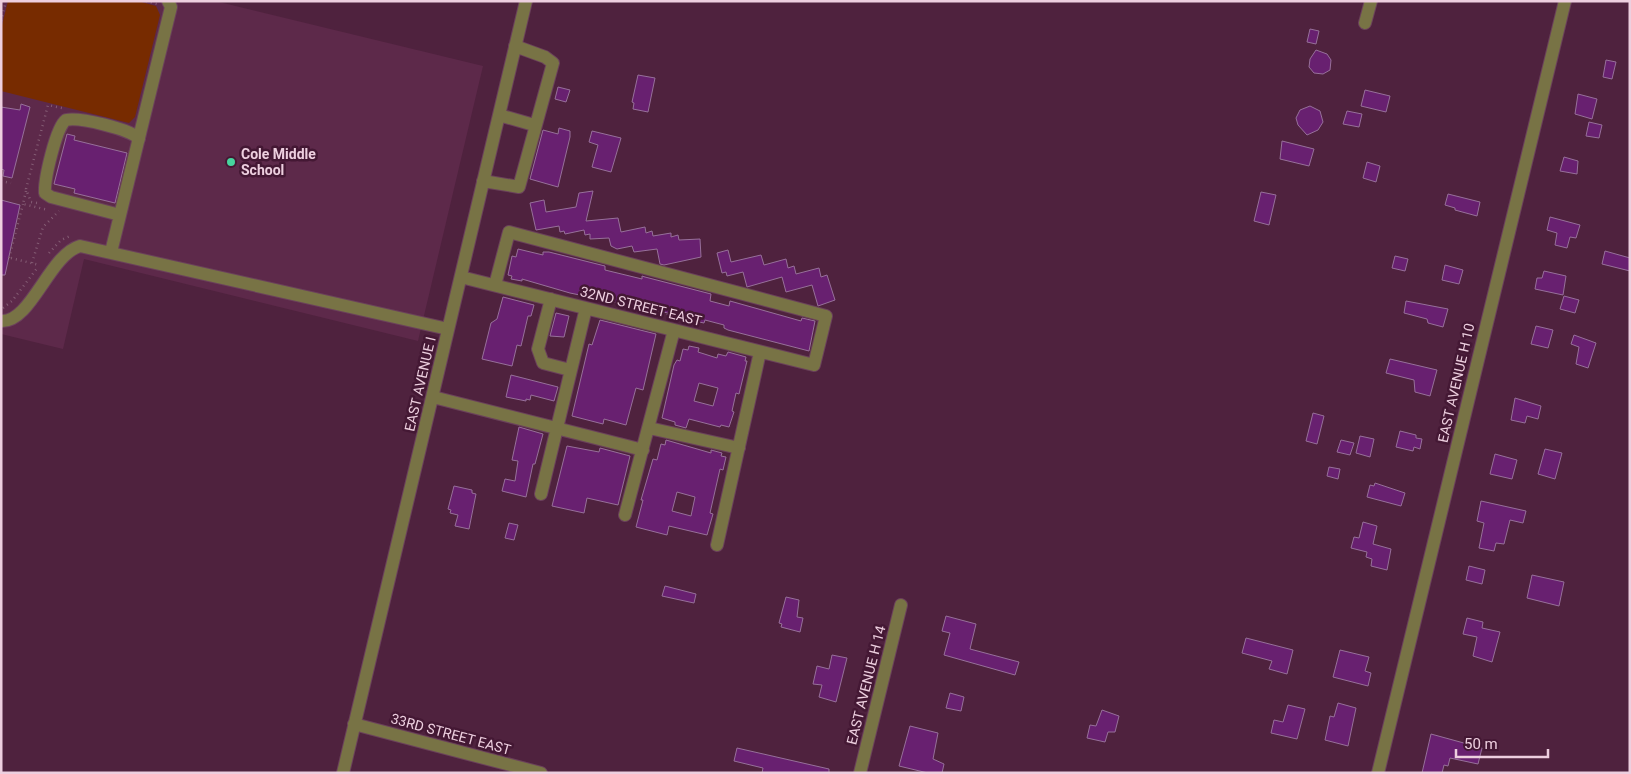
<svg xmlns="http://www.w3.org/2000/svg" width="1631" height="774" font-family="Roboto,sans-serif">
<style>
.built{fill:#5d294a}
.green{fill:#772b00}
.building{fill:#682070;stroke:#97709a;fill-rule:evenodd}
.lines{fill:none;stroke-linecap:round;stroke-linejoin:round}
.minor-casing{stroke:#6b415b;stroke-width:14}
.path{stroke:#845c74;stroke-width:2.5;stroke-dasharray:1 4;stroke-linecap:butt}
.minor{stroke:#787345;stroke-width:12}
.poi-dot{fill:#47d49e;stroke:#441834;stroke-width:2}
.labels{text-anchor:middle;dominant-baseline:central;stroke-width:5;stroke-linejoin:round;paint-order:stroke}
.poi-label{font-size:14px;font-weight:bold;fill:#edcfdf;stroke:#441834;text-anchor:start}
.street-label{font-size:14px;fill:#edcfdf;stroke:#441834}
</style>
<rect width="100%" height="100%" fill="#4f223e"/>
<path class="built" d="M1,1H215L483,66L418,341L84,259L63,349L1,334Z"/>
<path class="green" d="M8,1H138L156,6L160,15L135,117L129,123L1,91V29Z"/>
<path class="building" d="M1310,29L1319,31L1316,44L1307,42Z
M1316,50L1327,54L1331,60L1330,70L1323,74L1314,73L1309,67L1310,59Z
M1606,60L1616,62L1612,79L1603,77Z
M638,75L655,78L648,112L633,109L634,103L632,102Z
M558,87L570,90L566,102L555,99Z
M1365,90L1390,96L1386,112L1361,106Z
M1578,94L1597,99L1592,119L1575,114Z
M21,104L30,107L12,178L3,176L4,170L1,169V107L20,110Z
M1310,106L1320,111L1323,122L1318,130L1307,135L1298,125L1296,118L1300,110Z
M1347,111L1362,114L1359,127L1343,124Z
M1589,122L1602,125L1599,138L1586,136Z
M559,128L570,131V137L558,187L530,179L543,130L558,134Z
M592,131L621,138L611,172L592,167L598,145L589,142Z
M67,134L75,136L74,140L127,153L115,203L74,193L75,189L54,184Z
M1282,141L1314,149L1309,166L1280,159Z
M1564,157L1578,161L1577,174L1560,171Z
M1367,162L1380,166L1376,182L1363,178Z
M593,191L586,221L618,218L621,232L645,227L646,233L652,231L653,236L671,233V237L678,235L679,240L700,239L701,257L664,265L660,264L657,249L634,252L632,246L617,249L611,246L609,238L590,239V234L585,235L584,230L565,234L564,231L560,232L559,226L536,230L530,203L544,200L546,212L576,207L579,193Z
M1261,192L1276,195L1269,225L1254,221Z
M1448,194L1480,202L1477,216L1455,210V208L1445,205Z
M1,200L20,205L5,275H1Z
M1550,217L1580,225L1576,238L1570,237L1567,248L1555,245L1557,233L1547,230Z
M518,249L543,255V252H549L605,266V270L642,279V276L645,277L711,294L710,301L729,306L730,301L801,321L802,318L815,321L809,351L728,330L724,328V325L705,320L704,323L667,315L668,313L570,293L522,279V281L511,279L512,276L508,275L512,256L516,257Z
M728,250L731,262L761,255L764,265L786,259L788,268L794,266L796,274L819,268L821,277L827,275L835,300L818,306L812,285L786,292L782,277L747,287L743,272L727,276L726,272L722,273L717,253Z
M1605,251L1630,258V271L1602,264Z
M1395,256L1408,259L1405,271L1392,268Z
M1445,265L1463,270L1459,284L1442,280Z
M1544,271L1566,276L1563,295L1535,289L1537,278H1542Z
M1564,296L1579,300L1575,313L1560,309Z
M503,297L534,305L531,316H528L521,346L517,345L512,366L482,359L491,323L497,319Z
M1406,301L1448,309L1443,327L1428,323L1427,319L1404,313Z
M556,313L569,316L564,337L550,336Z
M600,320L656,334L643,390L636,388L626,425L604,419L603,424L572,416L589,344L592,345Z
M1536,326L1553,330L1548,348L1531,344Z
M1574,335L1596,343L1588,368L1576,364L1579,347L1571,344Z
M689,346L699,348L698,352L717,358L718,354L726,356L728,352L746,357L745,361H747L739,394L736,393L732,411L734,412L729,427L721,425L720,427L689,419L686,428L675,425V422L662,418L674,365L677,360L680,361L683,349L688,350ZM699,383L718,388L713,406L694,401Z
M1390,359L1437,370L1430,396L1415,392L1414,380L1386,373Z
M511,375L558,387L554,401L531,395L530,400L526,399V401L506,397Z
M1515,398L1541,406L1538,419L1527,416L1525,423L1511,420Z
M1313,413L1324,416L1317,444L1306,441Z
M519,427L543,434L535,464H533L526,497L502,491L505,479L515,481L518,461L512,460Z
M1400,431L1416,435V438L1422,439L1420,449L1414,447L1413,451L1396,447Z
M1360,436L1374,439L1370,457L1356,453Z
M666,440L711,453V450L722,453L721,456L726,457L723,470L720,469L710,513L713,514L707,535L669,526L667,535L636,527L643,500H641L653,459L657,460L661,444L665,445ZM677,492L695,497L691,516L672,511Z
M1341,440L1354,443L1350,455L1337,452Z
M567,446L599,452L600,448L630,456L618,505L587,498L584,513L552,506Z
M1545,449L1562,453L1555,479L1538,474Z
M1495,454L1517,460L1512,479L1490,474Z
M1329,467L1340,469L1338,479L1327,476Z
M1375,483L1405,493L1401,506L1367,497L1370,485L1374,486Z
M454,486L472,490V493L476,494L469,529L455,526L458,515L450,513L451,510L448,509Z
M1481,501L1526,511L1523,523L1510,520L1504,544L1496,543L1494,551L1479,548L1484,523L1477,521Z
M1363,522L1377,526L1373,544L1391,549L1387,570L1371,566L1372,559L1366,557L1367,552L1351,548L1354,537L1359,538Z
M509,523L518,525L514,540L505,538Z
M1469,566L1485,570L1482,584L1466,580Z
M1532,575L1564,582L1559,606L1527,598Z
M665,586L696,594L694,603L662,596Z
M786,597L799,600L797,617L803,618L800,632L781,627L782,624L779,623Z
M946,616L976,624L970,649L1019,662L1015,675L944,655L950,633L942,631Z
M1467,618L1483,622L1482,628L1500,632L1492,662L1473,656L1477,637L1463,634Z
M1246,638L1293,650L1287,674L1269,669L1272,661L1242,653Z
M1340,650L1369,657L1365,671L1371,673L1368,686L1333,677Z
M832,655L847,658L836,702L819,697L822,685L813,684L817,666L829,669Z
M950,693L964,697L961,711L946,708Z
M1338,703L1356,708L1348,746L1325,740L1330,716L1334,717Z
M1288,705L1305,709L1297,739L1271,733L1274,720L1283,722Z
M1102,710L1119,716L1115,732H1108L1105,742L1087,738L1090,725L1096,726Z
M910,726L938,733L933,759L944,764L942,773H928L899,766Z
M1431,734L1482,748L1478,764L1450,758L1448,766L1444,765L1442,773H1422Z
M737,748L829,769V773H762L763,768L734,761Z"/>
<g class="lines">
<defs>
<path id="minor" d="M1365,23L1371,1
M499,115L534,125
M483,181L519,187L553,63L545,57L515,46
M120,215L51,197L45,193C44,180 56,127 66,120C79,117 131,129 139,139
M111,252L171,7L168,1
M461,277L814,365L826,316L509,232L495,285
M551,299L538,349L543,363L570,370
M1,321C31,323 49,255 80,246L448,329
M433,397L643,450
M649,428L739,448
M541,494L586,308
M625,515L674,330
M717,545L760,352
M354,724L541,773
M343,773L526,1
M860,773L901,605
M1378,773L1565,1"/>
</defs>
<use href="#minor" class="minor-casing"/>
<path class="path" d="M146,1L157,4
M1,21L6,1
M1,181L11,183
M26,191L23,204L48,210
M37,203L31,202L26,189L48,105L62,108
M49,253L61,240L70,236
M9,258L23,204
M11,258L39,265
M32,263L43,227L59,211
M3,308L12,301L38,267"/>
<use href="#minor" class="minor"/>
</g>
<circle class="poi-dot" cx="231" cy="162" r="5"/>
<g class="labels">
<g class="poi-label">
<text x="241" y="154">Cole Middle<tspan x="241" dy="16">School</tspan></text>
</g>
<g class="street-label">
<text transform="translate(641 306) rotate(14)">32ND STREET EAST</text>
<text transform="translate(1456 383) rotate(-77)">EAST AVENUE H 10</text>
<text transform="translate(420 384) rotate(-77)">EAST AVENUE I</text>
<text transform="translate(866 685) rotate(-76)">EAST AVENUE H 14</text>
<text transform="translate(451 734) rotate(15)">33RD STREET EAST</text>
</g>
</g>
<rect width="1631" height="774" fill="none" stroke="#edcfdf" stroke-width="5"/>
<path d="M1456 749v8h92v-8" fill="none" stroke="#edcfdf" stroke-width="2.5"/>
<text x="1464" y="749" font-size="15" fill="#edcfdf" stroke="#441834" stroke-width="4" paint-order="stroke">50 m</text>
</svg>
